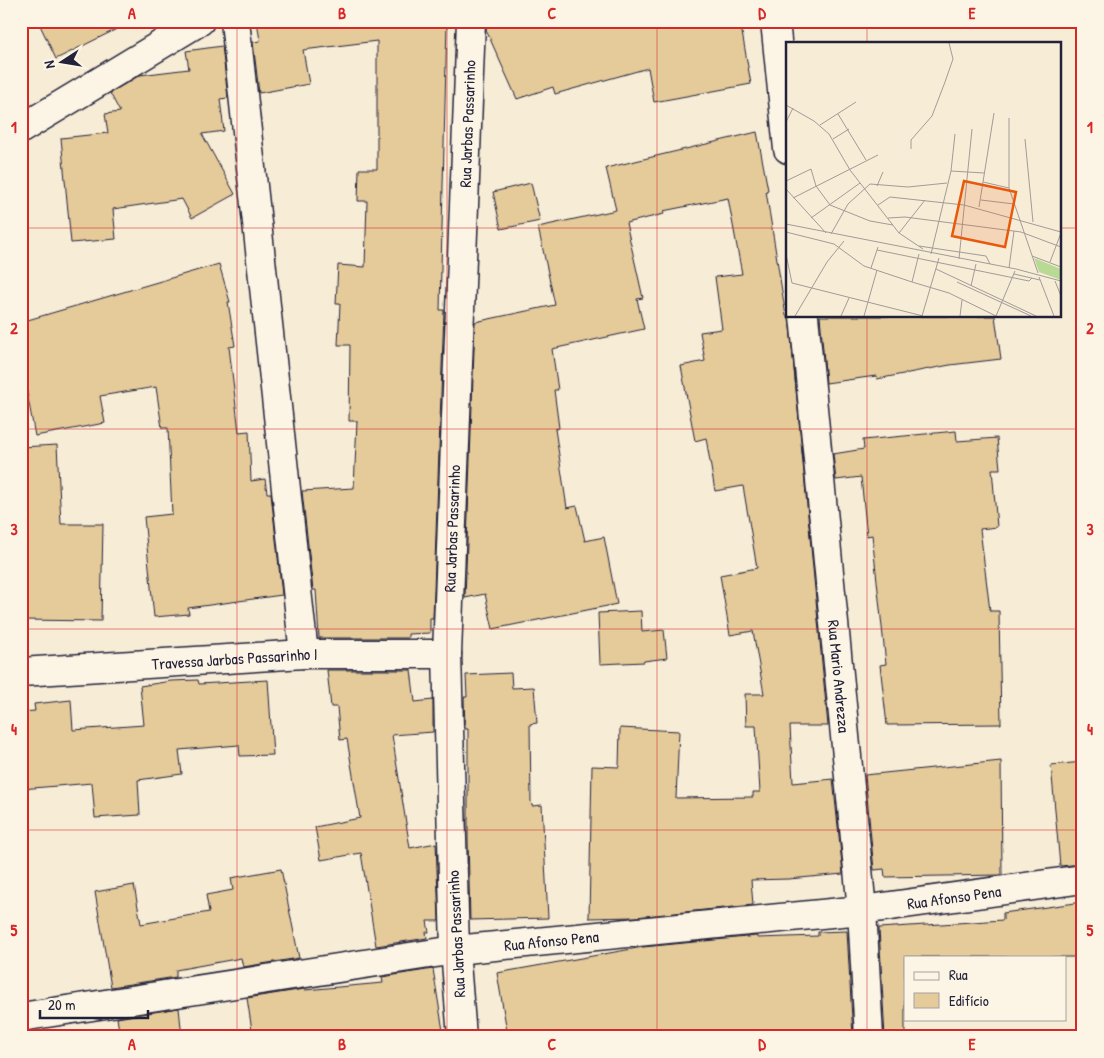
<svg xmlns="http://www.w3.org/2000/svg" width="1104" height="1058" font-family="'Patrick Hand',sans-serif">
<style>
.building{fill:#e5ca9a;stroke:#22223b}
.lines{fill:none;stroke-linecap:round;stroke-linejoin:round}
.minor-casing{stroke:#22223b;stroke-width:31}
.minor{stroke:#fcf5e5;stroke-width:28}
.grid{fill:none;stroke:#d62828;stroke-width:1;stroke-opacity:0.55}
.labels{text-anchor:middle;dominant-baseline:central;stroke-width:4;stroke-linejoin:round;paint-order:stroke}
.street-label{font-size:16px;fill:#22223b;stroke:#fcf5e5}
.inset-road{fill:none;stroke:#a29b98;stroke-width:1}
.view{fill:#e8590c;fill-opacity:0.15;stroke:#e8590c;stroke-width:2.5}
.inset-edge{fill:none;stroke:#22223b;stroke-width:2.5}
.neatline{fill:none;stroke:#d62828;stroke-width:2}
.grid-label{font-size:16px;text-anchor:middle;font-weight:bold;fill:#d62828}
</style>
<rect width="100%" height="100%" fill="#f7ecd6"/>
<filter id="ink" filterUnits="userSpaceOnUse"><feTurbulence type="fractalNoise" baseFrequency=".02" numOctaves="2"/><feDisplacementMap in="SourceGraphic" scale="10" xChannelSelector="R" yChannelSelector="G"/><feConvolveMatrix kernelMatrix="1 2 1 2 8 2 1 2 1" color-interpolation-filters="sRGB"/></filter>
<g filter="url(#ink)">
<path class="building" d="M38,21H133L56,59Z
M257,21H447L440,310H444L433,618H430V633L408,634V638H319L316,590H313L302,491L354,488L357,421H349L350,345H338L340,304H336L338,265L365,267L367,201H358L359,169H377V41L303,50L309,84L259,93L253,42L260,41Z
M487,21H740L751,84L654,102L648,68L555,94L553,87L517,99L486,30Z
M222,46L228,98L220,99L224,131L202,134L235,194L192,218L182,199L113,209L116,239L71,243L61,138L108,133L105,114L120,112L110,93L140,75L189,69L186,51Z
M757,132L768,190L766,191L786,316H789L828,726H790L793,783L833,779L843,874L789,879L751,880L753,905L636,917L589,918L592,766L619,767L620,728L679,731L676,798L753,797V792H760L756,726H746L745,694H764L753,631L730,635L720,575L757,568L743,486L715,491L706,438L695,441L681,366L705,361L700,332L722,329L715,277L742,274L728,198L663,211L664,214L626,223L643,298L637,299L644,329L552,349L558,390H554L559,428L555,429L567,508L577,506L585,541L604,537L617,604L493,629L485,594L465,598L475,322L555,305L538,227L616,210L606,168Z
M531,183L540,221L501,229L493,192Z
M219,264L230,302H228L235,346L229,347L239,432L249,431L251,481L265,479L267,493H271L282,595L188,608L189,614L154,617L144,517L172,514L168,428H162L156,387L100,396L105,423L35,436L26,387L21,388V322Z
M820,316H995L1001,359L950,365L877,379L876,376L826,383Z
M956,431L957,441L997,438L1000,469H992L997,527L980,529L990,611H999L1001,724L887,725L880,665L886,664L872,535L867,536L861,477L836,480L833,454L864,449L863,440Z
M57,445L61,524H103L101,621L21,620V447Z
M641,611L642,632L664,630L667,658L644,661V662L600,664L598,613Z
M327,670H411L415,702L433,700V732L392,735L410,848L436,843L439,921H427L429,932H426L427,938L376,946L361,853L321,860L315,827L360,818L347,739L340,740L337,707H331Z
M511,673L512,688L534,687L537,723L530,724L531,801L532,806L542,805L548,918L470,920L468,838V729H465L464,697H467L466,675Z
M198,680L199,684L268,680L273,755L240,756L239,745L179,750L182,774L138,780L140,815L95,818L92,783L21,789V712L35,711L34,704L71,700L73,730L144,725L140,686L171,681Z
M1001,761L1002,875L885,877L884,869L874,870L865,775Z
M1083,762V864L1060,866L1051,765Z
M281,869L299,958L243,967L241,958L176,970V977L111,987L95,892L134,885L141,924L209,912L206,895L233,890L231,878Z
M1083,902V957H905V1037H885L879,928L1003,920V913Z
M847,931L853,1037H770V1030L708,1037H508L497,973L643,947L757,936V938L818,936V932Z
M433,969L444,1037H253L247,998L305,989V990L383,983L382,977Z
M179,1008L182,1037H120L117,1018Z"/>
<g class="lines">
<defs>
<g id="minor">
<path d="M235,21L304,654"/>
<path d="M775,21L788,149"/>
<path d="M21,129L200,21"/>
<path id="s1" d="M804,316L862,910L869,1037"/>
<path id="s2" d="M21,672L304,654H447"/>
<path id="s3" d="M21,1017L455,950L862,910L1083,879"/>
<path id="s4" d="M462,1037L455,950L447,654L471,21"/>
</g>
</defs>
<use href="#minor" class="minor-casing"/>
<use href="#minor" class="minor"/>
</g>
</g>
<path class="grid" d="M237,21V1037M447,21V1037M657,21V1037M867,21V44M21,228H788M1060,228H1083M867,316V1037M21,429H1083M21,629H1083M21,830H1083"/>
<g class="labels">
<g class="street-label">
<text stroke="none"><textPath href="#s4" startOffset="914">Rua Jarbas Passarinho</textPath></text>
<text stroke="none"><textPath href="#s4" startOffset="509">Rua Jarbas Passarinho</textPath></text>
<text stroke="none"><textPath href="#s2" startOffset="214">Travessa Jarbas Passarinho I</textPath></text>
<text stroke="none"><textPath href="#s1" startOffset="362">Rua Mario Andrezza</textPath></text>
<text stroke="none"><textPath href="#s3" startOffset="941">Rua Afonso Pena</textPath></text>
<text transform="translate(456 934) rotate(-93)">Rua Jarbas Passarinho</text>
<text stroke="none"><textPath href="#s3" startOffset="536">Rua Afonso Pena</textPath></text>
</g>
</g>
<g transform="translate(786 42)">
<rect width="275" height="275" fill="#f7ecd6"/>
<path d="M248,216L275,227V238L253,230Z" fill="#b9da94"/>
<path class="inset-road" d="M0,63L28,79L43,92L64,128L113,191L137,207M52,72L80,118M223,76V146L252,231M0,80L7,66M34,83L70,60M47,97L63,87M239,97L247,180M125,107V98L146,74L159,40L167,17L163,1M165,129L198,131M0,139L25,127L30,144L44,163L84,179L107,183M197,140L223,146M91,144L97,130M0,147L40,191M7,156L92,113M195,158L228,162M92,163L104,155L178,163L275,190M193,165L208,71M25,176L74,141M102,176L119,175L235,190L275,205M0,182L230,227L275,239M0,190L48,202L78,224L126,240M113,191L139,158M45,192L62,162L84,142L122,145L161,141M133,204L200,214L204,222M91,208L243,239L246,236M0,212L6,241L137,274M145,212L165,129L169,92M246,214L275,225M173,217L186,87M264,220L275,191M85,226L92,205M223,226L228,189M150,227L250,274M228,232L254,238M253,235L268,274M269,239L275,254M126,240L163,251L210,274M126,240L133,212M171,240L245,274M185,244L190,222M9,274L41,220L58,199M55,274L63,256M78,274L91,228M136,274L153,216M174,274L176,258M210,274L229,229"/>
<path class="view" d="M178,139L230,150L219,205L166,194Z"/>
<rect width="275" height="275" class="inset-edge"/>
</g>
<rect width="1104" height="1058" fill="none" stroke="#fcf5e5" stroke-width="55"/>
<rect x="904" y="956" width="162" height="65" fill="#fcf5e5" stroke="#a5a1a1"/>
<rect x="914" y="972" width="25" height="8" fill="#fcf5e5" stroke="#a5a1a1"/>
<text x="949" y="980" font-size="15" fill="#22223b">Rua</text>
<rect x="914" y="993" width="25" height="15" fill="#e5ca9a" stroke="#a5a1a1"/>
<text x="949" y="1006" font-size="15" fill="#22223b">Edifício</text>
<g transform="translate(62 62) rotate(258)" stroke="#fcf5e5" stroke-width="4" paint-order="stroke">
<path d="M0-4L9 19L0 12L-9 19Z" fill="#22223b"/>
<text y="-8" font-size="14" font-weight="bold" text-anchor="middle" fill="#22223b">N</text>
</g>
<path d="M40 1010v8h108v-8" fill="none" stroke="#22223b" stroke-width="2.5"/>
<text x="48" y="1010" font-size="15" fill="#22223b" stroke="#fcf5e5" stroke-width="4" paint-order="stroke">20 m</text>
<rect x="28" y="28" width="1048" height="1002" class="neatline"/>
<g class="grid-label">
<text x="132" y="19">A</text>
<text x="342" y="19">B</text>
<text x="552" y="19">C</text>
<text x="762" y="19">D</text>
<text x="972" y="19">E</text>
<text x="14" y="133">1</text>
<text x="1090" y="133">1</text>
<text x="14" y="334">2</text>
<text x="1090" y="334">2</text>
<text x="14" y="535">3</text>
<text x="1090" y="535">3</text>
<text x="14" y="735">4</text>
<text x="1090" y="735">4</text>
<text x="14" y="936">5</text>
<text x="1090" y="936">5</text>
<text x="132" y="1050">A</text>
<text x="342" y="1050">B</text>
<text x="552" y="1050">C</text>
<text x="762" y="1050">D</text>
<text x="972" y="1050">E</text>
</g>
</svg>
